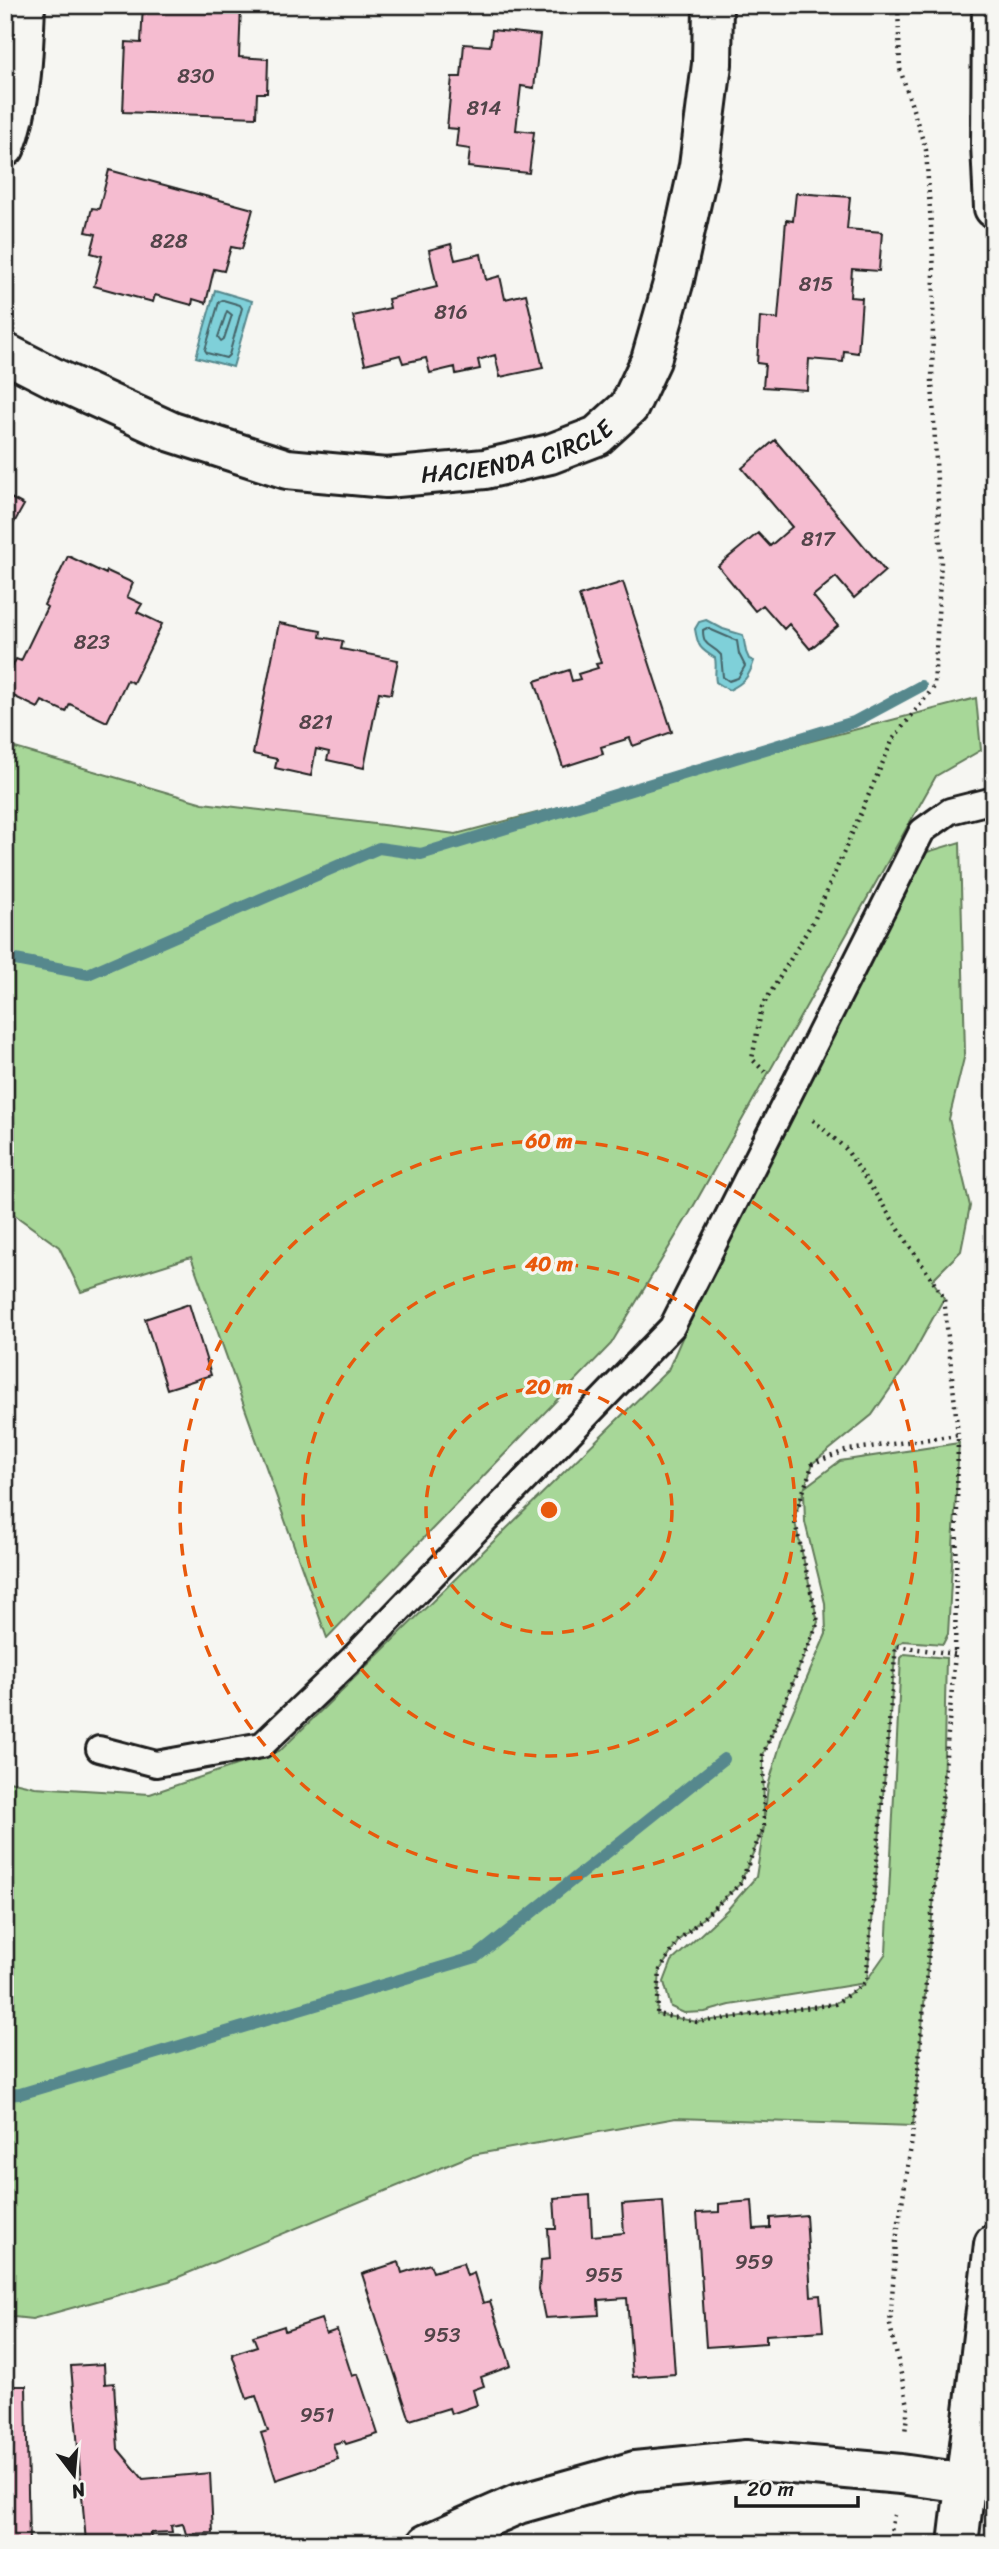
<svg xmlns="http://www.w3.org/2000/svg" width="999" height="2549" font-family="Sriracha,sans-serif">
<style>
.green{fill:#a7d798;stroke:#627a5a;stroke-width:2;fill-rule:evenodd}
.water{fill:#7fd0d9;stroke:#57888d;stroke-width:2}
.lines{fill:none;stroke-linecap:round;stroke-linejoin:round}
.shore{stroke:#446468;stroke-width:2}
.stream{stroke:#57888d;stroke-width:12}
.building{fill:#f5bcd0;stroke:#1c1c1c;stroke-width:2}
.service-casing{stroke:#1c1c1c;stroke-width:30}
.minor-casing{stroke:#1c1c1c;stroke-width:44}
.tertiary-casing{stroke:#1c1c1c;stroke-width:44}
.path{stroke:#1c1c1c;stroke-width:4.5;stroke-dasharray:2 5;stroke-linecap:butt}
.service{stroke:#f6f6f2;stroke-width:24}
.minor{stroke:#f6f6f2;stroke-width:38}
.tertiary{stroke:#f6f6f2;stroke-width:38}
.ring{fill:none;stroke:#e8590c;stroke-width:3.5;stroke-dasharray:12 9}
.labels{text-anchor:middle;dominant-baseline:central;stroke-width:7;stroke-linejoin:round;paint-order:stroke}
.number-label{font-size:21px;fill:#524449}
.street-label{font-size:24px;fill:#1c1c1c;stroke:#f6f6f2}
.centre{fill:#e8590c;stroke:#f6f6f2;stroke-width:3.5}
.ring-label{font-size:21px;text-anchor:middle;font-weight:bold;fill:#e8590c;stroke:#f6f6f2;stroke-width:7;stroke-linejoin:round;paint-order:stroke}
</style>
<rect width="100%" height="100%" fill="#f6f6f2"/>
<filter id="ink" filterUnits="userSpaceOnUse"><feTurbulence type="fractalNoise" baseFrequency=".0143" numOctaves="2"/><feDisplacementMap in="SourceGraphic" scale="14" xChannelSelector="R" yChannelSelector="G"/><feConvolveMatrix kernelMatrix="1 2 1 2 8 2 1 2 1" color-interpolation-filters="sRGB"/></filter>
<g filter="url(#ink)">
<path class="green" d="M976,698L981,750L936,776L689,1214L611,1344L327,1638L191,1257L81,1292L59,1247L5,1208V745L203,803L456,834Z
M960,842L965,1054L949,1119L970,1206L961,1251L932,1280L944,1298L908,1363L872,1415L813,1463L805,1487L840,1461L959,1443L948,1634L943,1644L903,1641L896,1646L867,1980L886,1953L901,1658L905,1654L946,1658L943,1796L913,2126L676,2118L472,2155L169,2281L32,2319L5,2316V1780L35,1787L150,1794L281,1750L668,1370L788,1097L927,852ZM804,1491L805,1522L825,1603L826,1634L784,1732L768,1786L764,1820L763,1755L818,1622L794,1518ZM764,1827L756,1877L728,1909L672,1961L664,1982L671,2007L684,2013L705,2012L730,2005L865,1983L834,2004L697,2022L657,2014L660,1970L679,1940L740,1884Z"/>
<path class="water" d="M215,290L252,301L233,367L196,357Z
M706,620L723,629L743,635L746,652L749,659L754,661C749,677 744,683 729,690L716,682C714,673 717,667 715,658C700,649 698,647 695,629L699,622Z"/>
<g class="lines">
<path class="shore" d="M223,300L240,305L242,308L229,355L226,358L207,353L205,350L219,302Z
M227,311L232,315L224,339L221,341L218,337Z
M707,628L737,641L739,654L745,666L738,678L729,681L723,677L721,655C712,644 703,648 703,630Z"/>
<path class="stream" d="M5,958L88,974L379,848L421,854L854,722L921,686
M5,2095L20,2094L476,1957L724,1759"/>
</g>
<path class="building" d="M143,5H241L239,57L268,59L267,93H257L256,117L123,112L126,42L141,43Z
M492,30L540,35L534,88L521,86L516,130L534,132L529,173L468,167L470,149L456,147L458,129L447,128L452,77H461L464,44L490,46Z
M109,170L253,209L242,249L231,247L224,271L214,269L206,303L193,299L192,305L155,295L153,302L94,286L102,256L91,253L96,234L86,232L92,208L99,209Z
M796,193L850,197L847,229L882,232L879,271L852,269L850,297L862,298L858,353L844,351L843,362L809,359L807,390L763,387L765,364L757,363L760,317L778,319L786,220L793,221Z
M451,244L455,260L481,254L486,280L500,276L505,299L526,294L543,368L500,377L495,355L478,360L480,369L456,374L455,367L430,373L426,358L403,363L400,355L365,364L353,316L390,308L388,299L437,287L429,250Z
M775,440L885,571L854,598L836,577L813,596L838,626L810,649L789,624L784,629L763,605L755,611L718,566L758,533L770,546L792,527L742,468Z
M5,495L24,505L5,539Z
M68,556L106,574L107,571L133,583L127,597L142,604L137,612L162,624L133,683L127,680L107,722L70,704L66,712L42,701L38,708L5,692V681L16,659L21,661L47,607L44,605Z
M623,582L672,732L633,746L630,738L601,747L603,754L563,767L535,681L569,670L572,681L580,679L578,674L598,668L596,664L601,663L579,596Z
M279,623L321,631L320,637L343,641L341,649L398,660L391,694L379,692L364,768L327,760L329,752L316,749L311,776L275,768L277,759L253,754Z
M189,1304L211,1375L167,1389L145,1319Z
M590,2195L592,2236L624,2233L622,2204L663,2201L675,2374L633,2377L627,2298L598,2300L599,2315L545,2318L539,2289L541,2260L550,2259L548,2229H556L554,2198Z
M752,2201L754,2229L770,2228V2218L806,2215L811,2296L820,2295L823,2331L766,2335V2343L706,2347L697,2213L719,2212V2204Z
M399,2262L402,2273L430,2264L433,2272L463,2263L467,2276L474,2273L483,2303L490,2301L511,2366L481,2377L484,2386L473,2390L477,2405L451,2414L449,2408L410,2420L362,2274Z
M321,2319L326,2334L337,2330L352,2376L358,2374L378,2434L346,2444L344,2441L333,2444L338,2459L276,2480L261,2433L268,2431L256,2396L247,2399L232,2354L257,2346L253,2336L284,2326L285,2331Z
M104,2364L105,2384L114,2383L118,2449L143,2479L210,2473L213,2533L186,2534L183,2524L171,2526L172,2532L150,2533L151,2539L86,2542L71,2366Z
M5,2386H26L29,2544H5Z"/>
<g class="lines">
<defs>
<path id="service" d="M99,1749L156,1764L262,1745L353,1658L672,1327L922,831L950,811L994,800"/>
<g id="minor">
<path d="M5,147C22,101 23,54 25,5"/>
<path id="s1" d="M5,353L54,378L172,432L287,469L386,478L485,469L550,454L597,436L629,407L651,360L674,280L699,166L712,64L713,5"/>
<path d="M427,2544L518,2504L635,2471L746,2460L901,2474L965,2483"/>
</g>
<path id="tertiary" d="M992,5L991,144L994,208
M958,2544L994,2244"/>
</defs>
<use href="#service" class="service-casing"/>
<use href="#minor" class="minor-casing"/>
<use href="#tertiary" class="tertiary-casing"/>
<path class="path" d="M765,1072L752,1059L762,1007L815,918L893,739L934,687L941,561L932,381L934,271L926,150L900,69L898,5
M813,1120L846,1149L944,1298L958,1435L955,1654L912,2140L896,2241L890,2325L908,2405L905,2433
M955,1654L896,1646L866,1982L835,2004L697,2022L657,2014L660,1970L679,1940L740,1884L764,1826L763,1755L818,1622L794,1518L813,1463L848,1450L958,1435
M889,2544L894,2515"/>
<use href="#service" class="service"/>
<use href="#minor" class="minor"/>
<use href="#tertiary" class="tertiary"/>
</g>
</g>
<g class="ring">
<circle cx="549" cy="1510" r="123"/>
<circle cx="549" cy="1510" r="246"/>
<circle cx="549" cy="1510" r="369"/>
</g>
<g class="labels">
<g class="number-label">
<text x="196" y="76">830</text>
<text x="484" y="108">814</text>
<text x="169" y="241">828</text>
<text x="816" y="284">815</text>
<text x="451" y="312">816</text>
<text x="818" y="539">817</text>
<text x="92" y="642">823</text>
<text x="316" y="722">821</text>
<text x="754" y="2262">959</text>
<text x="604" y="2275">955</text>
<text x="442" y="2335">953</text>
<text x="317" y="2415">951</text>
</g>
<g class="street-label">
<text stroke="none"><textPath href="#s1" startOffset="539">HACIENDA CIRCLE</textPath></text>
</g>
</g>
<circle cx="549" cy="1510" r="10" class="centre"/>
<g class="ring-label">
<text x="549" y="1148">60 m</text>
<text x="549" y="1271">40 m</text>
<text x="549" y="1394">20 m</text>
</g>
<rect width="999" height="2549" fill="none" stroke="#f6f6f2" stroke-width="28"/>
<rect x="14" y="14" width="971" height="2521" fill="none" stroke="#1c1c1c" stroke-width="2.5" filter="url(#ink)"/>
<g transform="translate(74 2475) rotate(164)" stroke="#f6f6f2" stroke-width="5" paint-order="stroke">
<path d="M0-5L12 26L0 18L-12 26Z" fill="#1c1c1c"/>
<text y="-10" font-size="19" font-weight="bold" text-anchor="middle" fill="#1c1c1c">N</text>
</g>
<path d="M736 2496v10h122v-10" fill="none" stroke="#1c1c1c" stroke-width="3.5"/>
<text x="747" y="2496" font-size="21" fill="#1c1c1c" stroke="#f6f6f2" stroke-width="5" paint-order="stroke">20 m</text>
</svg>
